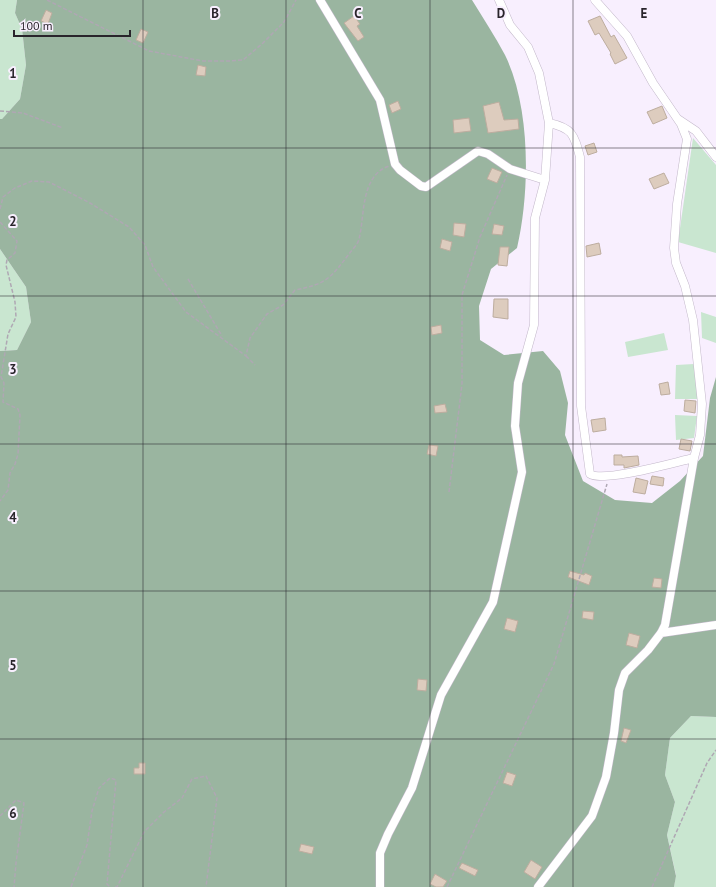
<svg xmlns="http://www.w3.org/2000/svg" width="716" height="887" font-family="'PT Sans',sans-serif">
<style>
.green{fill:#c9e6d0}
.forest{fill:#9ab5a0}
.building{fill:#ddccbe;stroke:#bdad9f}
.lines{fill:none;stroke-linecap:round;stroke-linejoin:round}
.minor-casing{stroke:#c3b8ca;stroke-width:9}
.path{stroke:#afa7b3;stroke-width:1.5;stroke-dasharray:4 2;stroke-linecap:butt}
.minor{stroke:#fff;stroke-width:8}
.grid{fill:none;stroke:#29242b;stroke-width:1;stroke-opacity:0.55}
.grid-label{font-size:13px;text-anchor:middle;font-weight:bold;fill:#29242b;stroke:#f8effe;stroke-width:4;stroke-linejoin:round;paint-order:stroke}
</style>
<rect width="100%" height="100%" fill="#f8effe"/>
<path class="green" d="M0,0H17L15,13L22,29L26,65L20,99L2,119H0Z
M693,138L716,165V253L678,242Z
M0,249L26,287L31,322L17,350L0,351Z
M701,312L716,317V343L702,338Z
M664,333L668,350L628,357L625,342Z
M694,364L698,399H675L676,365Z
M675,415L697,416L694,438L676,440Z
M691,716L716,717V887H674L676,875L667,835L675,802L665,775L670,738Z"/>
<path class="forest" d="M17,0H472C483,18 495,36 505,55C531,108 530,192 517,248L491,269L479,306L480,340L504,355L543,351L560,371L568,403L565,435L583,481L615,500L652,503L680,481L703,456L710,398L716,377V717L691,716L670,738L665,775L675,802L667,835L676,876L674,887H0V351L17,350L31,322L26,287L0,249V119H2L20,99L26,65L22,29L15,13Z"/>
<path class="building" d="M46,10L52,13L48,24L41,21Z
M354,16L360,24L357,26L364,37L358,41L344,23Z
M600,16L611,37L614,35L627,58L615,64L610,54L611,53L599,33L595,35L588,21Z
M141,29L148,32L143,43L136,40Z
M198,65L206,67L205,76L196,75Z
M398,101L401,109L392,113L389,105Z
M499,102L504,120L518,119L519,129L488,133L483,106Z
M662,106L667,118L653,124L647,112Z
M469,118L471,131L454,133L453,120Z
M594,143L597,152L588,155L585,146Z
M492,168L502,172L497,183L487,179Z
M664,173L669,183L654,189L649,179Z
M454,223L466,224L464,237L453,235Z
M494,224L504,226L502,235L492,234Z
M442,239L452,242L450,251L440,248Z
M599,243L601,254L587,257L586,246Z
M500,247H509L507,266L498,265Z
M494,299H508V319L493,317Z
M441,325L442,333L432,335L431,327Z
M668,382L670,394L661,395L659,384Z
M685,400L696,401L695,413L684,411Z
M445,404L447,412L435,413L434,406Z
M605,418L606,430L593,432L591,420Z
M681,439L692,441L690,451L679,449Z
M429,445L438,446L436,456L427,454Z
M614,455H622V457L638,456L639,465L624,468V465H614Z
M652,476L664,478L663,486L650,484Z
M636,478L648,481L645,494L633,492Z
M570,571L584,575L585,573L592,576L589,585L568,577Z
M654,578L662,579L661,588L652,587Z
M583,611L594,612L593,620L582,618Z
M507,618L518,621L515,632L504,629Z
M629,633L640,636L637,648L626,645Z
M418,679L427,680L426,691L417,690Z
M624,728L631,730L626,743L621,741Z
M139,763H145V774H134V768H139Z
M507,772L516,775L512,786L503,783Z
M301,844L314,847L312,854L299,851Z
M531,860L542,867L535,879L524,872Z
M462,863L478,870L475,876L459,868Z
M435,874L447,881L443,887H436L430,884Z"/>
<g class="lines">
<defs>
<path id="minor" d="M320,0L380,100L395,164L400,170L421,186L426,187L478,151L488,154L510,169L545,180
M678,119L696,131L716,157
M549,123C572,128 574,134 580,157L581,406L590,474C604,483 675,462 694,458
M661,633L716,625
M380,887V853L388,834L412,788L441,695L493,602L522,472L515,426L518,383L534,325L535,218L545,180L549,123L539,73L528,47L510,25L499,0
M538,887L592,816L606,777L614,733L619,690L625,673L648,650L661,633L665,625L694,458L700,435L702,404L693,320L685,286L676,263L674,248L677,204L687,139L681,124L653,83L627,36L595,0"/>
</defs>
<use href="#minor" class="minor-casing"/>
<path class="path" d="M47,0L149,51L203,61H229L243,60L263,43L284,22L296,0
M0,111L23,113L63,128
M0,209L3,197L15,188L32,181L49,182L90,203L129,227L145,245L153,267L186,312L246,356L250,338L267,314L283,305L295,290C326,284 330,279 349,254C352,250 358,244 359,239C365,216 360,176 389,166
M0,222L17,241L15,253L7,260L6,265L15,302L16,317L8,334L1,377L4,383L3,402L18,409L20,415L18,454L15,464L10,473L8,490L0,501
M188,279L222,336
M246,356L255,365
M449,492L462,384V295L480,237L507,175
M0,816L16,800L24,803L16,863L14,887
M71,887L87,845L92,811L99,788L110,778L116,780L107,884L110,887
M115,887H117L144,832L164,812L182,798L192,779L206,776L217,798L206,887
M447,887L554,664L607,484
M652,887L707,763L716,750"/>
<use href="#minor" class="minor"/>
</g>
<path class="grid" d="M143,0V887M286,0V887M430,0V887M573,0V887M0,148H716M0,296H716M0,444H716M0,591H716M0,739H716"/>
<g class="grid-label">
<text x="215" y="18">B</text>
<text x="358" y="18">C</text>
<text x="501" y="18">D</text>
<text x="644" y="18">E</text>
<text x="13" y="78">1</text>
<text x="13" y="226">2</text>
<text x="13" y="374">3</text>
<text x="13" y="522">4</text>
<text x="13" y="670">5</text>
<text x="13" y="818">6</text>
</g>
<path d="M14 30v6h116v-6" fill="none" stroke="#29242b" stroke-width="2"/>
<text x="20" y="30" font-size="12" fill="#29242b" stroke="#f8effe" stroke-width="3" paint-order="stroke">100 m</text>
</svg>
